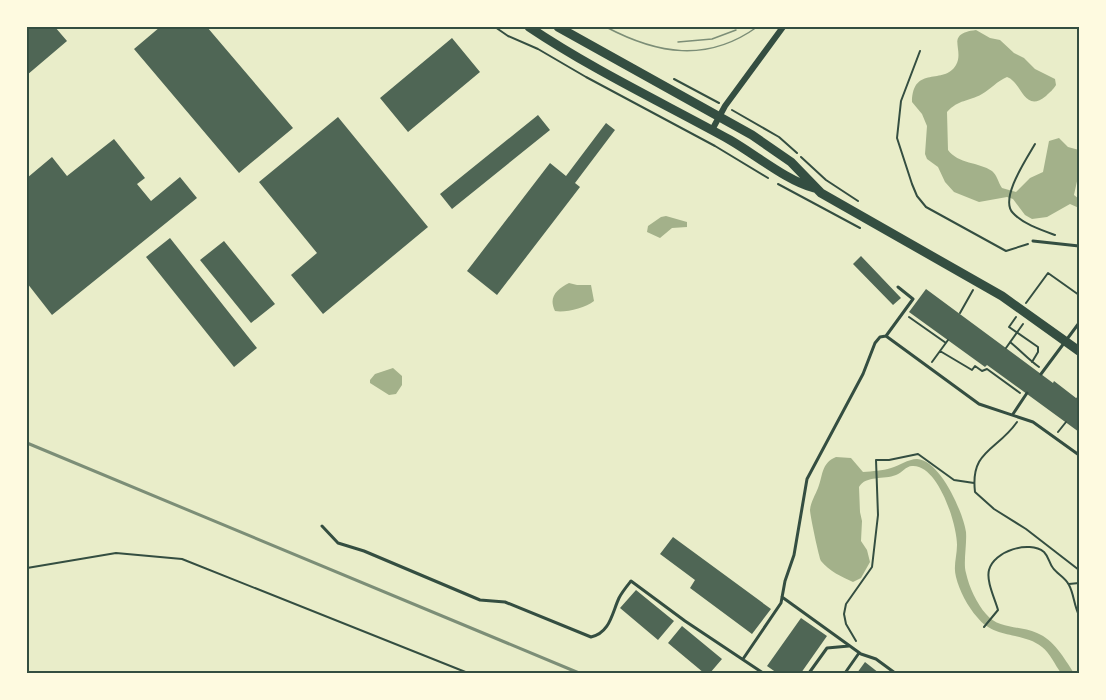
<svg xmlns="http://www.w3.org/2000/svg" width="1106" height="700" font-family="'PT Sans Narrow',sans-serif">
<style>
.water{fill:#a3b18a}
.building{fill:#4f6655}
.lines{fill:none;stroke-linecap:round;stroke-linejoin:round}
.path{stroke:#344e41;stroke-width:2}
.service{stroke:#344e41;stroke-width:3}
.minor{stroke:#344e41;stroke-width:6}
.secondary{stroke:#344e41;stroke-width:9}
.tram{stroke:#7c8e77;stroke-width:1.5}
.rail{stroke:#7c8e77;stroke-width:3}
.neatline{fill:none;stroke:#344e41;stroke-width:2}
</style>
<rect width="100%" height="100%" fill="#e9edc9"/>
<path class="water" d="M976,30L990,38L1000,40L1014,53L1024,58L1035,69L1055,79L1056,85C1053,90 1050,92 1046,96C1024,114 1022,82 1007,77C997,81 991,89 982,94C968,102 959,99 947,112L948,150C958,164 979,162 992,171C997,175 998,182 1002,188L1016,192L1030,178L1043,172L1049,141L1059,138L1068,147L1079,150V172L1074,195L1079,199V208L1070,204L1047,217L1032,219L1025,215L1013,199L1007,197L979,202L954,192L945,182L938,167L927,159L925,154L927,126L922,114L912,102C913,64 944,86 956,65C965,49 944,34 976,30Z
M666,216L687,222V227L672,228L660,238L647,232L648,226L661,217Z
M569,283L577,285H591L594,301C585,308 565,313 555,311C548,297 557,289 569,283Z
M393,368L402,376V385L396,394L389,395L370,383V380L375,374Z
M836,457L851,458L863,472C873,471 882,471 891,468C899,466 908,459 917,459C940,460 963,512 966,532C967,545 963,563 966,573C969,587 977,604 986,614C999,630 1020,625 1037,633C1054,640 1064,658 1074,673H1061C1055,665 1050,653 1042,647C1022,631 995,640 977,617C968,607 959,590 956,577C953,566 957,556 957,545C957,524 938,464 912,466C906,466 902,473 896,475C884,480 866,475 859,487L860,512L862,521L861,541L867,550L870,562L861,578L853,582C842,577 829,571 821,561C819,558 810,515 810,510C811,501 815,496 818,488C823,476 821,463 836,457Z"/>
<path class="building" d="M27,27H55L67,41L27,75Z
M160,27H207L293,128L239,173L134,49Z
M452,38L480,72L408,132L380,98Z
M538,115L550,130L452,209L440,194Z
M338,117L428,227L323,314L291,275L317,253L259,182Z
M606,123L615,130L575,183L580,187L497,295L467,271L550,163L566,176Z
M114,139L145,178L137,184L151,201L180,177L197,198L52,315L27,283V178L52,157L67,176Z
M170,238L257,348L234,367L146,257Z
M224,241L275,304L251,323L200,260Z
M861,256L901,298L893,305L853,264Z
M926,289L1053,383L1054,381L1076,398L1079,396V432L987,365L985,367L909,312Z
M673,537L771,609L752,634L690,588L695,580L660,554Z
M636,590L674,621L658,640L620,608Z
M801,618L827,636L801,673H777L767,666Z
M682,626L722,659L710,673H704L668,643Z
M865,662L879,673H857Z"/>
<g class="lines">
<path class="path" d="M495,27L508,36L538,49L586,77L715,146L768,178
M920,51L901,101L897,138L912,184L917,196L926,207L1006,251L1028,244
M674,79L719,103
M732,110L779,137L797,153
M1035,144C1027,158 999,199 1013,213C1023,224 1041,230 1055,235
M801,157L826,180L858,201
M778,184L860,228
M1026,303L1048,273L1079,295
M960,313L973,290
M909,317L946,343
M1016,317L1009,327L1038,347V352L1032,362
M1010,342C1020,350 1028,359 1039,367
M1006,348L1023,324
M940,351L972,370L975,366L982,371L987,369L1020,393
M932,362L948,340
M1017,422C997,451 970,450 975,492L994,509L1026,529L1079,570
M1058,432L1066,422
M27,568L116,553L182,559L468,673
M1069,584L1079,583
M984,627L998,610C995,599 986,581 989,570C994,551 1029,540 1044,552C1049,557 1049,563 1053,568C1057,574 1065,577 1069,585C1074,594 1074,606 1079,615
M856,641L846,624L844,614L846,604L872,567L878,515L876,460H889L918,454L954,480L974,483"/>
<path class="service" d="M1033,241L1079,246
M898,287L913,299L886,336L979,404L1033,422L1079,455
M1041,374L1079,323
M1013,414L1027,393
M322,526L338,543L364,551L480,600L505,602L591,637C610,633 612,613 619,598C622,592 627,586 631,581L685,621L763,673
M782,597L861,654L876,659L895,673
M743,659L781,603L785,581L794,555L807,479L863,374L875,343L880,337L886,336
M809,673L827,648L849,646
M845,673L859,653"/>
<path class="minor" d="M712,130L725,106L783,27"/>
<path class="secondary" d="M529,27C593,70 663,103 730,140C756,155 787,181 814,188
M558,27L752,135L791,162L821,193L1002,296L1079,351"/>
<path class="tram" d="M606,27C657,54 707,63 757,27
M678,42L712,39L736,30"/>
<path class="rail" d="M27,443L579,673"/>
</g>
<rect width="1106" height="700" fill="none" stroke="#fefae0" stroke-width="57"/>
<rect x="28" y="28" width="1050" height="644" class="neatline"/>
</svg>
